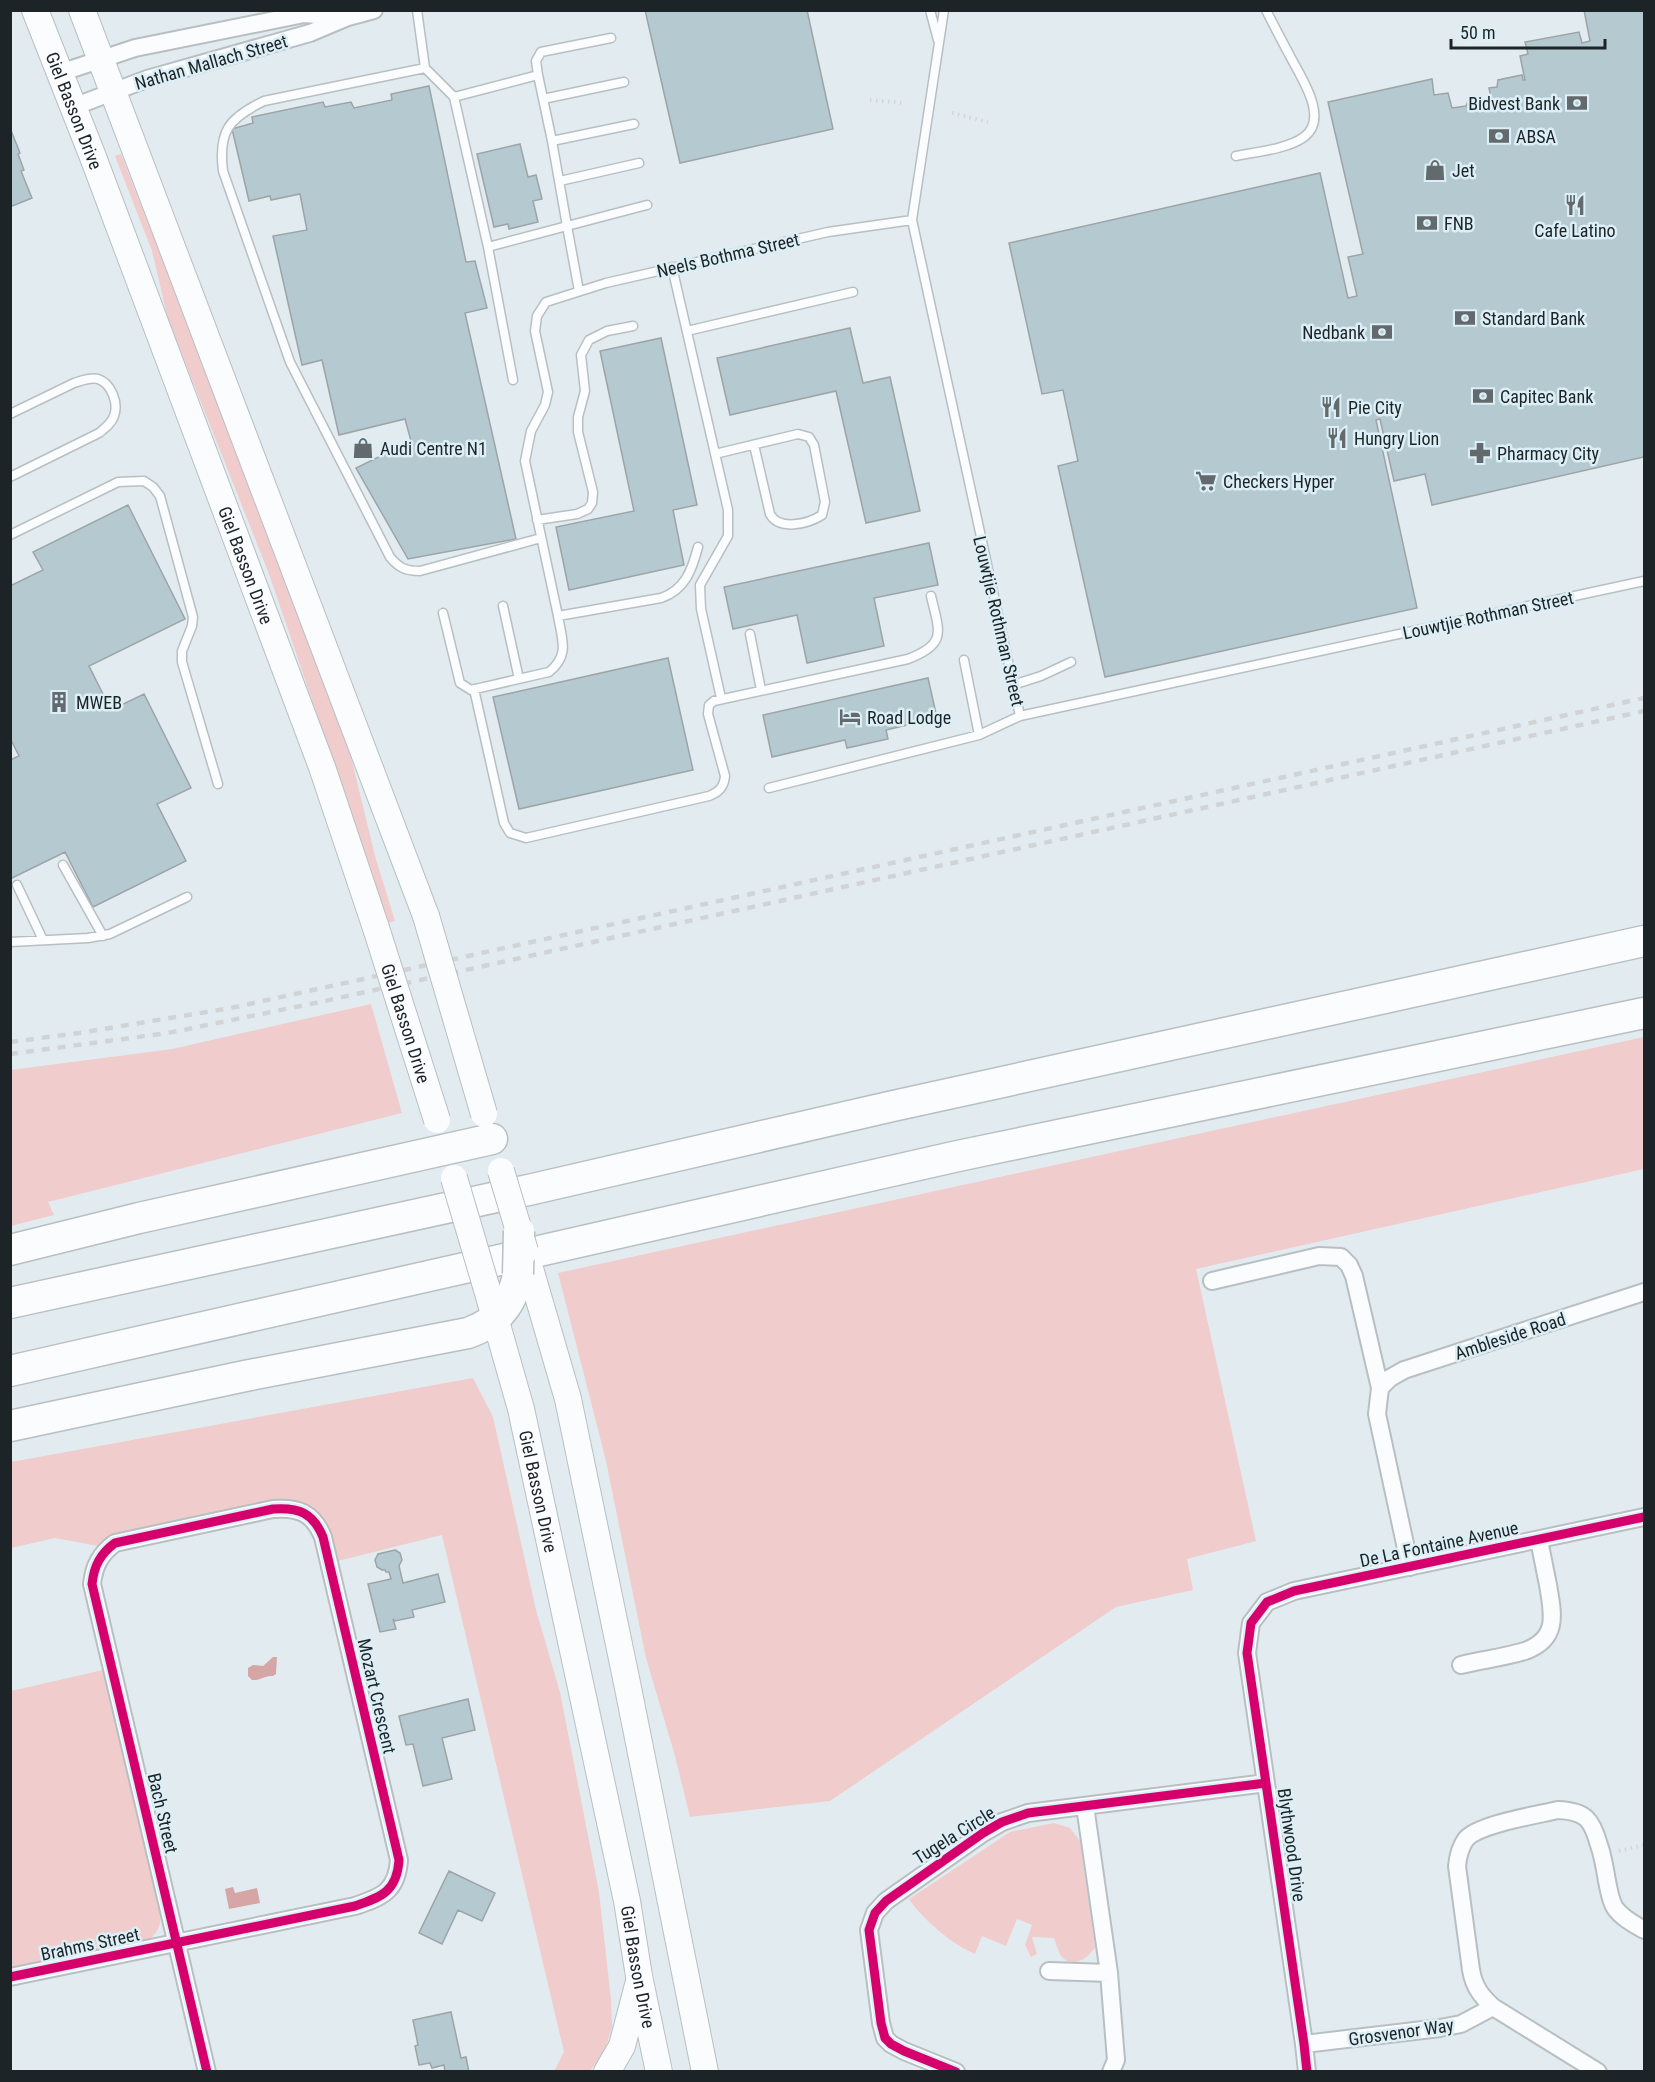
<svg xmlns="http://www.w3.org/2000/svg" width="1655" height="2082" font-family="'Roboto Condensed',sans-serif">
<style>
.green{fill:#f0cccc}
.water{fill:#d5a6a5}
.building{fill:#b5c9d0;stroke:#9ca4a7;stroke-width:1.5}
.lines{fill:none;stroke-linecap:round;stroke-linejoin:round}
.service-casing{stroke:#b8bfc2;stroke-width:11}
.minor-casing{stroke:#b8bfc2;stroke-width:20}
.primary-casing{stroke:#b8bfc2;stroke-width:28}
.motorway-casing{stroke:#b8bfc2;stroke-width:33}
.path{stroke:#d3d6d6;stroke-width:4;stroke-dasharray:1.5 4.5;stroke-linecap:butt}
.service{stroke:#fbfcfd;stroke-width:8}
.minor{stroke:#fbfcfd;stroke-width:16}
.primary{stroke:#fbfcfd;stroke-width:26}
.motorway{stroke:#fbfcfd;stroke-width:30}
.rail{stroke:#d1d4d6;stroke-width:4.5;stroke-dasharray:8 8;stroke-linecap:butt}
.primary-bridge-casing{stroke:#b8bfc2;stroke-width:28;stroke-linecap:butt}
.motorway-bridge-casing{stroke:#b8bfc2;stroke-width:33;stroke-linecap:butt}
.primary-bridge{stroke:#fbfcfd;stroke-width:26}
.motorway-bridge{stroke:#fbfcfd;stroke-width:30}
.cycleway-casing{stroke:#dceef6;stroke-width:13}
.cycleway{stroke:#d6006c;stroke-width:9}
.labels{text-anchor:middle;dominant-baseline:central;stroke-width:5;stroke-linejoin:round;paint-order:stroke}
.street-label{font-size:18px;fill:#1d2427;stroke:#dceef6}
.poi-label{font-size:18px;fill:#1d2427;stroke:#dceef6;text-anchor:start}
</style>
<rect width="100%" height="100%" fill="#e2ecf0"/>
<path class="green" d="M121,154L193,337L339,723L351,757L375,856L395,921L388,923L269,574L168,319L152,251L115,156Z
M371,1004L402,1113L48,1202L54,1215L11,1226V1070L172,1049Z
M1644,1037V1169L1196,1269L1256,1541L1187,1559L1193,1590L1116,1607L830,1801L690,1817L675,1756L646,1658L606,1461L558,1273Z
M473,1378L493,1417L536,1610L560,1692L599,1892L611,1999L612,2027L604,2053L590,2071H554L564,2052L442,1535L338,1561C329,1521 324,1509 283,1499L111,1537L98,1546L55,1538L11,1548V1462Z
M103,1670L161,1916C160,1927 157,1934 148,1940L11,1968V1691Z
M1054,1823L1070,1828L1080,1841L1095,1947C1089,1958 1072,1969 1062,1957C1058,1952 1056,1943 1054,1938L1032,1937L1037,1954L1031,1957L1025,1945L1032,1925L1017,1919L1006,1946L982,1936L975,1954C953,1945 922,1919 909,1899L1010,1832Z"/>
<path class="water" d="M273,1657H277L276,1674L273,1676C265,1675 260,1681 252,1680L248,1676V1668L253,1665L263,1666Z
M233,1887L235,1893L257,1888L260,1903L229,1909L225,1889Z"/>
<path class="building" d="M645,10H807L833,129L680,163Z
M1584,10H1644V457L1432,505L1425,474L1394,481L1380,419L1376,420L1417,608L1105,677L1058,466L1078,461L1063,390L1042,394L1009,243L1320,173L1348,298L1357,296L1348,257L1363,254L1362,250L1328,102L1432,79L1434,95L1448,93L1452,108L1466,106L1469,99L1478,97L1482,111L1493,109L1489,88L1497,87L1498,80L1522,75L1523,80H1525L1520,56L1528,54L1525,42L1579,32L1582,43L1590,41Z
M429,86L466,262L475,261L487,308L465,313L516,539L408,559L356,468L411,441L405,419L339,435L322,360L302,365L273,236L307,230L300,194L271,200L270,196L249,201L232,129L253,123L252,117L323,102L325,107L351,102L354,108L392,100L391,94Z
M10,128L20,153L18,154L24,170L21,171L32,198L10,207Z
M520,144L528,177L536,175L542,199L533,201L538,222L509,229L508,224L494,227L477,154Z
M850,328L863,383L890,377L920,511L866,523L836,391L730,415L717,358Z
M661,338L697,505L673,510L684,565L569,590L556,527L634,511L600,351Z
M128,505L185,619L89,666L111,710L144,694L191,788L157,804L186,861L93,907L65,852L10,879V760L19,756L10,738V586L43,570L33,552Z
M929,543L938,585L874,598L884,646L807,663L797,615L733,629L724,587Z
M668,658L693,770L519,809L493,697Z
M928,678L937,718L886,730L888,739L847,748L845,740L772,757L763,715Z
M395,1550L400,1553L402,1560L399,1566L403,1583L438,1574L445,1602L412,1610L414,1617L395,1621L393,1619L396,1629L380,1632L368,1584L391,1579L389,1572H386L385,1570H382L377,1567L375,1560L378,1554Z
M468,1699L475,1730L442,1738L452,1779L423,1786L413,1744L406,1745L399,1716Z
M449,1871L495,1893L482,1921L458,1910L442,1944L419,1933Z
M451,2012L461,2058L466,2057L469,2072H445L444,2065L432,2068L430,2063L419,2065L415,2046L418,2045L413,2020Z"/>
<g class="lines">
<defs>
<path id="service" d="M417,10L425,68L454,97L488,247L567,226L579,291
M930,10L938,40
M944,10L912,220L1020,716
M425,68L264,101C229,118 218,131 223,171L290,362L390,557C399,568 406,571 420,571L541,538
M538,75L536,61L541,52L611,38
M454,97L538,75L552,141L567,226L647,205
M543,99L624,82
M552,141L634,124
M1236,156C1255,152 1288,149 1304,137C1330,118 1300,76 1290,56C1282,41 1274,26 1266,10
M560,181L639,163
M488,247L513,380
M672,267L728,510V536L700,585L701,609L721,698
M687,331L853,292
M10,414L74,383C81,381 90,377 98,379C111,383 119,403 114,416C111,424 105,428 99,433L10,477
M715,454L798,434L809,437L814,445L825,502L822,515C808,524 779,531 770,514L754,445
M537,520L577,514L588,509L592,503L593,492L578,432V417L585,391L581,355L589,340L607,331L633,326
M10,535L118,482L144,481L153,487L160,496L193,617L192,626L182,651V662L218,784
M698,547C692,570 685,590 661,598L558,616L525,461L531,431L545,405L548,392L535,331L537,316L546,302L606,283L828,232L912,220
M503,606L519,679
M443,613L460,683L471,690L549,672C570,655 562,640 558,616
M750,634L761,690
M964,660L979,735
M1013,685L1041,676L1071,662
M474,689L504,823L510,833L526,838L709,796C719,792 724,787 725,776L708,714L709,705L714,701L908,659C948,644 939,631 931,596
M769,788L979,735L1020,716L1644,581
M63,865L103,936
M17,885L43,940
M10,942L88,938L110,934L187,897"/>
<path id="minor" d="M60,73L135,48L304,14L344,17
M73,107L147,79L310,33L348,17L374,10
M1212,1281L1319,1256L1341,1257L1349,1265L1354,1276L1380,1388L1377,1414L1410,1567
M1380,1388L1390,1378L1404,1370L1644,1292
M1461,1665C1482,1660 1505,1657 1525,1651C1559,1639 1553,1614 1548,1585C1545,1570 1542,1555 1539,1540
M1085,1806L1109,1973L1116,2060L1111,2072
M1049,1971L1109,1973
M10,1977L355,1906C382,1897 397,1891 399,1860L323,1537C313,1513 299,1507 273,1509L115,1543C100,1554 94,1566 92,1584L207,2072
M1304,2044L1440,2028L1461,2024L1493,2007
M956,2072L904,2051L891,2044L885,2038L881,2023L869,1930L875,1913L886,1901L983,1833L1002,1822L1028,1813L1266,1783
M1307,2072L1304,2044L1247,1653L1251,1623L1267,1602L1294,1591L1644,1517
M1598,2072L1493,2007C1481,1996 1474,1987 1471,1970L1457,1866C1458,1856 1460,1847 1466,1839C1479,1824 1537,1815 1558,1810C1586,1811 1592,1820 1599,1845C1603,1856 1605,1869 1607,1881C1609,1890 1610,1900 1615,1908C1622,1918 1634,1924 1644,1930"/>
<g id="primary">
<path id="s1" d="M35,10L93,157L322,767L376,928"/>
<path d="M82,10L426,916"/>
<path d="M531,1272L568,1399L627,1683L705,2072"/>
<path id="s2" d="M486,1286L521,1409L627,1901L639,1976L659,2072"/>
<path d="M607,2072L622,2046L638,1985"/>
</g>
<path id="motorway" d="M10,1250L139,1218L492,1139
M10,1303L533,1189L893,1106L1644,941
M10,1371L958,1156L1644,1013
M10,1426L245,1376L468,1333C497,1323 513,1304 518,1274"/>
</defs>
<use href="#service" class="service-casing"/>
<use href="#minor" class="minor-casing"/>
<use href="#primary" class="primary-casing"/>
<use href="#motorway" class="motorway-casing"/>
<path class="path" d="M870,100L904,103
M952,113L988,122
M1619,1851L1644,1845"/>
<use href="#service" class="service"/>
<use href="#minor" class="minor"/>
<use href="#primary" class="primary"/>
<use href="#motorway" class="motorway"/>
<path class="rail" d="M10,1042L79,1033L231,1008L1644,698
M10,1054L168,1033L320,1002L1644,711"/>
<defs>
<g id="primary-bridge">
<path d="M426,916L484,1114"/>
<path id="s3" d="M376,928L437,1120"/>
<path d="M501,1171L525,1251"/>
<path d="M454,1178L486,1286"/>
</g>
<path id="motorway-bridge" d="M518,1274L519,1231"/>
</defs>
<use href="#primary-bridge" class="primary-bridge-casing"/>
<use href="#motorway-bridge" class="motorway-bridge-casing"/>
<use href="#primary-bridge" class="primary-bridge"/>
<use href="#motorway-bridge" class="motorway-bridge"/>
<defs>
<path id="cycleway" d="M10,1977L355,1906C382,1897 397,1891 399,1860L323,1537C313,1513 299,1507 273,1509L115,1543C100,1554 94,1566 92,1584L207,2072
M956,2072L904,2051L891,2044L885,2038L881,2023L869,1930L875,1913L886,1901L983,1833L1002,1822L1028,1813L1266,1783
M1307,2072L1304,2044L1247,1653L1251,1623L1267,1602L1294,1591L1644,1517"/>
</defs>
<use href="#cycleway" class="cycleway-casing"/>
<use href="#cycleway" class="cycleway"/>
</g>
<defs>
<symbol id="bank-bare" viewBox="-9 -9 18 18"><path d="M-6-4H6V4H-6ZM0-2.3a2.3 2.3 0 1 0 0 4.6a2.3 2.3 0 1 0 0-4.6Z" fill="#626a6d" stroke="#dceef6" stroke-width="2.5" paint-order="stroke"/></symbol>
<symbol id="shop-bare" viewBox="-9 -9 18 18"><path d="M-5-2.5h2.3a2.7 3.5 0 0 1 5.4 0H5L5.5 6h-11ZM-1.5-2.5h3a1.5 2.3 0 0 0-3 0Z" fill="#626a6d" stroke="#dceef6" stroke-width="2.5" paint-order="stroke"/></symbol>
<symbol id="restaurant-bare" viewBox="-9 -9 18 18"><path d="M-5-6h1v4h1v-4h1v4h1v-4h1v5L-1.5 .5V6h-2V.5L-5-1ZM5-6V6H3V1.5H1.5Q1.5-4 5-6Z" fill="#626a6d" stroke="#dceef6" stroke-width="2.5" paint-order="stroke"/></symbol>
<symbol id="pharmacy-bare" viewBox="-9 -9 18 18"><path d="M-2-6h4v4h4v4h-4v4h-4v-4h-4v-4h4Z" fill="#626a6d" stroke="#dceef6" stroke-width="2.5" paint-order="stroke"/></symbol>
<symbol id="supermarket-bare" viewBox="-9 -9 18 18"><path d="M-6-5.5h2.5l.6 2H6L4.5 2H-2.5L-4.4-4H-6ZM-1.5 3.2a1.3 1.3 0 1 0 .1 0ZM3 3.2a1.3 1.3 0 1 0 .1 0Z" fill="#626a6d" stroke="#dceef6" stroke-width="2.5" paint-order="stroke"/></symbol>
<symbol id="building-bare" viewBox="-9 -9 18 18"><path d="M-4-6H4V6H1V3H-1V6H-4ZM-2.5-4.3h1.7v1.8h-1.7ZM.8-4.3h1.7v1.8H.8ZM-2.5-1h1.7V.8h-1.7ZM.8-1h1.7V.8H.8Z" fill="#626a6d" stroke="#dceef6" stroke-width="2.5" paint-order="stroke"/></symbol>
<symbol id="hotel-bare" viewBox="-9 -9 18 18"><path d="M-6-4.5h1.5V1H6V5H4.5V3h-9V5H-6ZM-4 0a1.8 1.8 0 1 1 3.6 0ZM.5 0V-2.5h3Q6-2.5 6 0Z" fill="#626a6d" stroke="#dceef6" stroke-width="2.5" paint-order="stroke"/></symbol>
</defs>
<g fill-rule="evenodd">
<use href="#bank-bare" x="1562" y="88" width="30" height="30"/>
<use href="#bank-bare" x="1484" y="121" width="30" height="30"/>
<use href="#shop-bare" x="1420" y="155" width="30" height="30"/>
<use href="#restaurant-bare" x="1560" y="190" width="30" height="30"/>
<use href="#bank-bare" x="1412" y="208" width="30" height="30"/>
<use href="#bank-bare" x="1450" y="303" width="30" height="30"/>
<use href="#bank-bare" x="1367" y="317" width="30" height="30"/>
<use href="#bank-bare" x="1468" y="381" width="30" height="30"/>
<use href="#restaurant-bare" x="1316" y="392" width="30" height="30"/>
<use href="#restaurant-bare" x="1322" y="423" width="30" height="30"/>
<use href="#shop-bare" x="348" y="433" width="30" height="30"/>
<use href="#pharmacy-bare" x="1465" y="438" width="30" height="30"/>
<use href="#supermarket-bare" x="1191" y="466" width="30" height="30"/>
<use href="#building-bare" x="44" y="687" width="30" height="30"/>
<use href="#hotel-bare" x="835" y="702" width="30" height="30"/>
</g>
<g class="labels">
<g class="street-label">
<text transform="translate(211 62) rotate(-16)">Nathan Mallach Street</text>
<text stroke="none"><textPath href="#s1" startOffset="108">Giel Basson Drive</textPath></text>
<text transform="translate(728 255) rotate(-13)">Neels Bothma Street</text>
<text stroke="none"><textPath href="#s1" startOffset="594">Giel Basson Drive</textPath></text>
<text transform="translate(1488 615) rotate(-12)">Louwtjie Rothman Street</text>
<text transform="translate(999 621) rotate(77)">Louwtjie Rothman Street</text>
<text stroke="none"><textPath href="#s3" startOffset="100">Giel Basson Drive</textPath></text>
<text transform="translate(1510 1336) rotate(-18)">Ambleside Road</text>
<text stroke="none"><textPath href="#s2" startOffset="212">Giel Basson Drive</textPath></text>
<text transform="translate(1439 1544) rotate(-12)">De La Fontaine Avenue</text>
<text transform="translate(377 1696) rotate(77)">Mozart Crescent</text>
<text transform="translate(163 1813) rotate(77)">Bach Street</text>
<text transform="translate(954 1835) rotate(-32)">Tugela Circle</text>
<text transform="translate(1292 1845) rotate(82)">Blythwood Drive</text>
<text transform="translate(90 1944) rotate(-12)">Brahms Street</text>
<text stroke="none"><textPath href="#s2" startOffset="698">Giel Basson Drive</textPath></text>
<text transform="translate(1401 2032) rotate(-8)">Grosvenor Way</text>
</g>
<g class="poi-label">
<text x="1560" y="103" text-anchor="end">Bidvest Bank</text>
<text x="1516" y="136">ABSA</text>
<text x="1452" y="170">Jet</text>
<text x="1444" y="223">FNB</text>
<text x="1575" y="230" text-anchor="middle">Cafe Latino</text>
<text x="1482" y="318">Standard Bank</text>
<text x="1365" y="332" text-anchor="end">Nedbank</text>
<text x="1500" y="396">Capitec Bank</text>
<text x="1348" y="407">Pie City</text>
<text x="1354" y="438">Hungry Lion</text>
<text x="380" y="448">Audi Centre N1</text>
<text x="1497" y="453">Pharmacy City</text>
<text x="1223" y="481">Checkers Hyper</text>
<text x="76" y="702">MWEB</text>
<text x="867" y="717">Road Lodge</text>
</g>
</g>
<rect width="1655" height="2082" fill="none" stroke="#1d2427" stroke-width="24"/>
<path d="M1451 39v9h154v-9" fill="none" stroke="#1d2427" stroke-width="3"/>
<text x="1460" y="39" font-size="18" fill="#1d2427" stroke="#dceef6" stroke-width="4.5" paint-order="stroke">50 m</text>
</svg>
